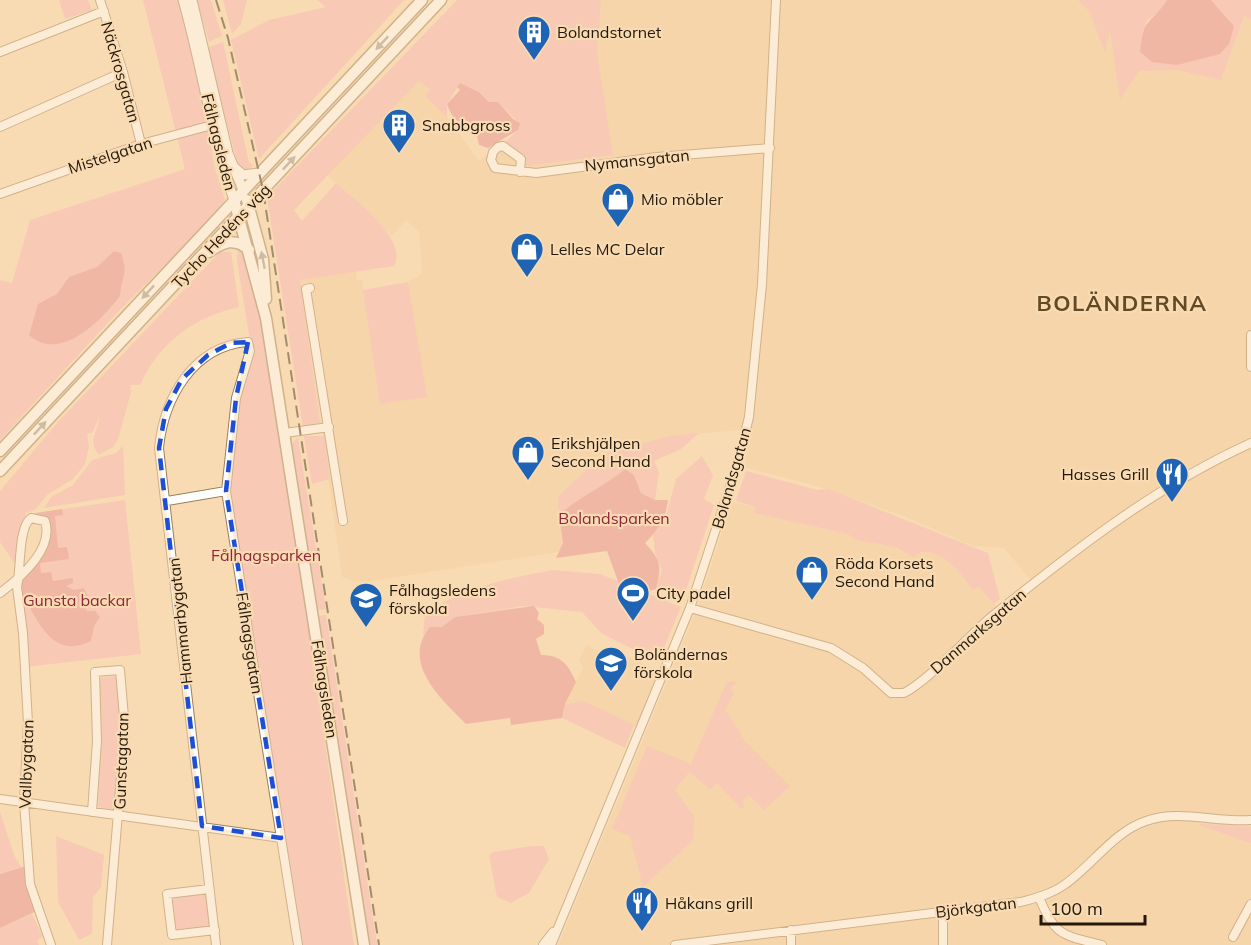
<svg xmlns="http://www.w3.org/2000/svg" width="1251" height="945" font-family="Mulish,sans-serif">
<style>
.built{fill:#f1ce9f}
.green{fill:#f5b4b7}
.forest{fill:#e68d94}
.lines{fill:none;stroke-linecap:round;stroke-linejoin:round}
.minor-casing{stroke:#9b805a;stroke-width:10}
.tertiary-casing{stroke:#9b805a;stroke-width:11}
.secondary-casing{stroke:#9b805a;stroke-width:13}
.minor{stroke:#fff;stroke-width:8}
.tertiary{stroke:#fff;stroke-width:9}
.secondary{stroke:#fff;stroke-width:10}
.rail{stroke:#3b2e1c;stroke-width:2;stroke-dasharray:12 6;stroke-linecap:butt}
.oneway{fill:#9c9790}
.marked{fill:none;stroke:#1d4ed8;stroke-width:4.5;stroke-dasharray:12 8;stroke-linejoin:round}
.labels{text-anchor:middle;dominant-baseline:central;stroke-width:4.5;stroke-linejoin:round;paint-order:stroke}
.poi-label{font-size:16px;fill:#231809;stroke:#f9dbb3;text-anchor:start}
.street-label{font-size:16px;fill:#231809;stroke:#f9dbb3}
.park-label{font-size:16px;fill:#8e2638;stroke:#f9dbb3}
.district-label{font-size:22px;font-weight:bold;letter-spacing:1.5px;fill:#634a25;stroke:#f9dbb3}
</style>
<rect width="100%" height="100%" fill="#f9dbb3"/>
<path class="built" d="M600,0H1113L1139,71L1177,70L1221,80L1244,15L1251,19V945H558L696,611L732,502L756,507L754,513L848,534L856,540L896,547L913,556L921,552L942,556L953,562L973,590L979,587L1000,610L1033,583L1004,548L973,546L906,517L820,487L744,467L752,429L670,436L558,497L563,543L559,552L379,580L356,582L342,577L300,280L356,271L357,280L362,279L380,404L426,397L408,282L422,274L419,232L406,220L392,236L327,175L419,81L430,91L425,96L447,117L479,161L503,144L529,166L612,155L597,53Z
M586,645L612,657L626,655L659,671L637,726L633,727L584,701L565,704L583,668L579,660Z"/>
<path class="green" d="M59,0H88L92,10L65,19Z
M143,0H179L206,110L214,165L225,200L206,224L116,314L0,440V280L12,283L30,220L185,169Z
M197,0H211L222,36L209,42Z
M223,0H247L241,24L232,34Z
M317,0H404L259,159L231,40L269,20L326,7Z
M457,0H601L597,53L613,155L528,166L503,144L518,130L517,121L498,102H489L479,92L460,83L447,104V117L425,96L430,90L419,81L294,210L302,221L336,183C354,200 409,239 394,266L300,280L320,423L303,427L267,197Z
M1078,0H1167L1160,11L1147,20L1140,52C1174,81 1204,46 1234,26L1211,0H1251V19L1244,16L1221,80L1177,70L1139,71L1120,99L1110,29L1105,53L1090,12Z
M223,42L249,163L254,165L245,171L239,169L207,48Z
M238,248L244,252L260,312L307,618L354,945H298L226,491L229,448L250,341L237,261Z
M220,252H231L239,307C194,317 159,343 140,385H130L131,392L118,440L113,447L99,455C87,442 98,432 99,418L92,433H87L89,447L85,464L73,479L47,495L35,510L25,513L26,517L18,535L17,563L15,564L0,542V491L57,423Z
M408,282L427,397L380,404L363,290Z
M699,433L681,449L654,461L659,472L655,500L641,493L634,475L625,469C604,487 579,496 559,515L558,497L602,455L670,436Z
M304,436H324L330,479L312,484Z
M298,438L326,609L318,610L292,443Z
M123,446L125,495L44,508L51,497L73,485L92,460L116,453Z
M702,456L713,475L704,499L714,505L683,599L656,589L662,570L655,553L653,535L667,513L676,479Z
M746,471L817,490L828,489L988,553L1000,599L994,604L979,587L973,590C958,570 948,553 921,552L913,557L896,547L856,540L848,534L754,513L755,507L736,501Z
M125,500L141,654L25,667L19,580L47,534L36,513Z
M552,570L600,574L681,607L658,662L601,633L582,612L524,606L455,617L442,627H430L423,636L425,614C463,587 507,579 552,570Z
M326,615L377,945H370L318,616Z
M117,676L122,729L117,811L98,807L101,741L99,678Z
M738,681L730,689L734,693L725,710L741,734L740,736L790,786L764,810L749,795L742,801L745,807L742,809L717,783L710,789L689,772L675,790L694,816L693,840L643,887L630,836L612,829L647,746L691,764L727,682Z
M584,701L634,725L625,748L562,718L565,704Z
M0,812L14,855L21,867L0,874Z
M1200,824L1251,827V843L1199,825Z
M56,836L104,855L101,887L93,897L92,934L79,940L58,902Z
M532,846H544L549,859L529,893L511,903L497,897L489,855L493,852Z
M209,889L215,930L172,935L167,894Z
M32,914L43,937L37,940L39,945H0V928Z"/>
<path class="forest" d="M1167,0H1211L1234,26L1229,44L1220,54L1177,65L1152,62L1140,52C1144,15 1150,26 1167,0Z
M460,83L479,92L489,102H498L513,119L520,123L518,130L488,148L479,145L475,127C459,125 452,119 447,104L460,90L457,87Z
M114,251L121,253C129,274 121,277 120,296C101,321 60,363 29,335L38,304L57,294L69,277L97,267Z
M625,469L634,475L641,493L655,500H668C666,519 658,530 645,543C661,560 662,566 656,589L638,594L619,584L607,551L556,558L563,543L559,515C579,496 604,487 625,469Z
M62,509L63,515L55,516L58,548L67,547L69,559L40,563L41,573L51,572L53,581L73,578V583L66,586L74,590L84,588L89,599L84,607L87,611H95L100,617L94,626L91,641C48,662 37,614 17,587L43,545L45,521L31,518L36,513Z
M534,606L539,613L537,619L544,625V634L536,639L541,655C561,655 568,664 576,682L565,704L562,718L511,725L510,718L466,724C442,700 400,663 430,627H442L455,617Z
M29,865L37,911L0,928V874Z"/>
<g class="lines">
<defs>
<path id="minor" d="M100,0L123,72L141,144
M0,52L104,11
M0,127L123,72
M520,172L521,159L503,146L498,147L493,152L491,160L495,168L536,173L657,157L770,148
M0,194L141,144L216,124
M310,288L306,289L343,521
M1251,335V367
M285,433L329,427
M167,501L226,491
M0,593C20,578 54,549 45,521L31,518C18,527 21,570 17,587L23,633L28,723L24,802L30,884L51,945
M690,608L831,648L863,668L891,693H904C928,681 967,638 990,618C1072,552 1154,487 1251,443
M0,799L281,838
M92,812L97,741L95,672L120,670L125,729L107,945
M209,889L167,894L172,935L215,930
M1039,897C1055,937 1063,935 1102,945
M791,930V945
M1233,937L1251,904
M216,945L159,448C164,398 193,346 248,342L250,351L236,398L226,491L298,945
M543,945L553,932
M551,945L690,608L737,465L749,417L762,284L776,0
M675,945L1021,902C1036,898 1051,894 1064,885C1092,866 1113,832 1146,821C1179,809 1217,823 1251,820
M943,945V910"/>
<path id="tertiary" d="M183,0C202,66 211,135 234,200
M192,0L228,153L243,190
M235,168L243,175L259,173"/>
<path id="secondary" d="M234,200L266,318L364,945
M247,200L263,259L266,299
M209,252C223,242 235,237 249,250
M0,451L422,0
M0,471L441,0"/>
</defs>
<use href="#minor" class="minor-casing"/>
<use href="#tertiary" class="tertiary-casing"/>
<use href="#secondary" class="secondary-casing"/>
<use href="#minor" class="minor"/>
<use href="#tertiary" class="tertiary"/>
<use href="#secondary" class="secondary"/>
<path class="rail" d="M216,0L228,38L263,190L379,945"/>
</g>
<defs><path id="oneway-solid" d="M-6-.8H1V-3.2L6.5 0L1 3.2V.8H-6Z" transform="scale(1.5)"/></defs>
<g class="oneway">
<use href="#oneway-solid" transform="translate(382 43) rotate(133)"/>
<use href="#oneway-solid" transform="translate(289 163) rotate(-47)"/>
<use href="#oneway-solid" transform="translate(263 260) rotate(-101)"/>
<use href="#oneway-solid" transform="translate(148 292) rotate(133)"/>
<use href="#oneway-solid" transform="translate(40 428) rotate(-47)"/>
</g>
<path d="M0 0H1251V945H0ZM248,342L236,398L226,491L281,838L202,826L159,448L166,409L182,379L208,355L231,343Z" fill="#f9dbb3" fill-opacity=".55" fill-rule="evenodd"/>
<path class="marked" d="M248,342L236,398L226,491L281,838L202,826L159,448L166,409L182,379L208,355L231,343Z"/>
<defs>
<symbol id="building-pin" viewBox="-11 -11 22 30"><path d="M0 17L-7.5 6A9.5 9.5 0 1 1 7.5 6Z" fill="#1f64b4" stroke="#f9dbb3"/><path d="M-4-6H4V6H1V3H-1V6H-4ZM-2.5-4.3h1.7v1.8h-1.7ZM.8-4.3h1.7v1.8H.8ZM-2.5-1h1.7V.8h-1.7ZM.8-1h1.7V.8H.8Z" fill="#fff"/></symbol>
<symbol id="shop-pin" viewBox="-11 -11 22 30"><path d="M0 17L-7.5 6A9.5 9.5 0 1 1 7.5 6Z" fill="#1f64b4" stroke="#f9dbb3"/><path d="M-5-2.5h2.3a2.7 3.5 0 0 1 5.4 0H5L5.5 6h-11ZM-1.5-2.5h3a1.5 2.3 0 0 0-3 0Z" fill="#fff"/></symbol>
<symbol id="restaurant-pin" viewBox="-11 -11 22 30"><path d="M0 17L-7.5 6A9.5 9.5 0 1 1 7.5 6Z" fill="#1f64b4" stroke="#f9dbb3"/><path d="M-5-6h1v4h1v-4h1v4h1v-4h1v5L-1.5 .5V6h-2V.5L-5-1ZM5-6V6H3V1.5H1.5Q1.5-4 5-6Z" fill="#fff"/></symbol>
<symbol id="stadium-pin" viewBox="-11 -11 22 30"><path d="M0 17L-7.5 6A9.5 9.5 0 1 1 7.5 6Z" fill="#1f64b4" stroke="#f9dbb3"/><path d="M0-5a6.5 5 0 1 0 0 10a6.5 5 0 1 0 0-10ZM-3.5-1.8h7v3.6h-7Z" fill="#fff"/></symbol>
<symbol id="school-pin" viewBox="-11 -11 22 30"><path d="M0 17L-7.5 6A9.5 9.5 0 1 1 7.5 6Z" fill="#1f64b4" stroke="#f9dbb3"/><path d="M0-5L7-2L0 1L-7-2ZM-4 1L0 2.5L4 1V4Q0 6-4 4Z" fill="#fff"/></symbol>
</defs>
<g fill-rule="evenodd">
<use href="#building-pin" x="515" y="13" width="38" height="52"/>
<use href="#building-pin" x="380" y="106" width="38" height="52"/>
<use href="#shop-pin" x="599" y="180" width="38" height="52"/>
<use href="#shop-pin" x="508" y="230" width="38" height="52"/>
<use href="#shop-pin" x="509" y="433" width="38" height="52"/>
<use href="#restaurant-pin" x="1153" y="455" width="38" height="52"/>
<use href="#shop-pin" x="793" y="553" width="38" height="52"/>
<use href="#stadium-pin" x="614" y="574" width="38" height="52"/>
<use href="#school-pin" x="347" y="580" width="38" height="52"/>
<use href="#school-pin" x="592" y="644" width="38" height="52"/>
<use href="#restaurant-pin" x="623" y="884" width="38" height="52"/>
</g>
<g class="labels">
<g class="poi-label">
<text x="557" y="32">Bolandstornet</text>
<text x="422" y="125">Snabbgross</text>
<text x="641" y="199">Mio möbler</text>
<text x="550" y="249">Lelles MC Delar</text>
<text x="551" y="443">Erikshjälpen<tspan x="551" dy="18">Second Hand</tspan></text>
<text x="1149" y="474" text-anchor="end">Hasses Grill</text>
<text x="835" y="563">Röda Korsets<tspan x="835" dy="18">Second Hand</tspan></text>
<text x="389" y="590">Fålhagsledens<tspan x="389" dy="18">förskola</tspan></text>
<text x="656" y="593">City padel</text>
<text x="634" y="654">Boländernas<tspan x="634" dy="18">förskola</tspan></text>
<text x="665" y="903">Håkans grill</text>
</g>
<g class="street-label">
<text transform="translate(121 72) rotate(74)">Näckrosgatan</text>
<text transform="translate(219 142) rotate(76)">Fålhagsleden</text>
<text transform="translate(110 155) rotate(-18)">Mistelgatan</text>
<text transform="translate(637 160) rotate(-6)">Nymansgatan</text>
<text transform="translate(221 236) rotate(-47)">Tycho Hedéns väg</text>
<text transform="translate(731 478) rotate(-74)">Bolandsgatan</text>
<text transform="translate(180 621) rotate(-96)">Hammarbygatan</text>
<text transform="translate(978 631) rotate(-41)">Danmarksgatan</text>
<text transform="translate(250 643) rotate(81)">Fålhagsgatan</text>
<text transform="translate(325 689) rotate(81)">Fålhagsleden</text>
<text transform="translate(121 761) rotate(-88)">Gunstagatan</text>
<text transform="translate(26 764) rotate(-88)">Vallbygatan</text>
<text transform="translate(976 907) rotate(-7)">Björkgatan</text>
</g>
<g class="park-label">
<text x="614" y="518">Bolandsparken</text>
<text x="266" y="555">Fålhagsparken</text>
<text x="77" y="600">Gunsta backar</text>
</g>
<g class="district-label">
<text x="1122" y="303">BOLÄNDERNA</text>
</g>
</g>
<path d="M1041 915v9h104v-9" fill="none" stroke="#231809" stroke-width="3"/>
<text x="1050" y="915" font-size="18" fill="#231809" stroke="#f9dbb3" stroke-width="4.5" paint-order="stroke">100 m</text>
</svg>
